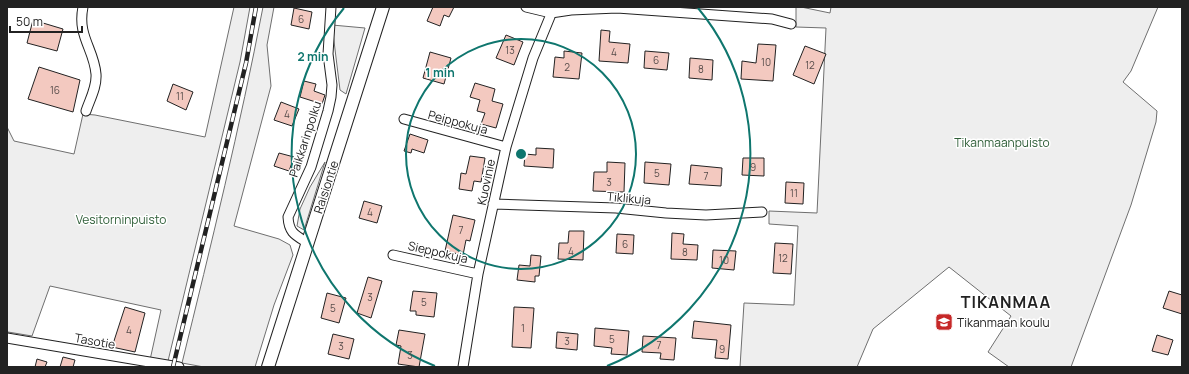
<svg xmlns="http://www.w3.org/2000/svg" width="1189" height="374" font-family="Manrope,sans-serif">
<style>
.green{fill:#eee;stroke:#6f6f6f}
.building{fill:#f3c9c0;stroke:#222}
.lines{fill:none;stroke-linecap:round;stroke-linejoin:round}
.minor-casing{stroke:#222;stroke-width:11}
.secondary-casing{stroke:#222;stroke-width:14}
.minor{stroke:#fff;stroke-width:9}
.secondary{stroke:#fff;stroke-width:12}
.rail-casing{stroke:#222;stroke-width:4.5}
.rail{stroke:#fff;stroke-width:3;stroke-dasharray:9;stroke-linecap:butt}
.ring{fill:none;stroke:#0f766e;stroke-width:2}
.labels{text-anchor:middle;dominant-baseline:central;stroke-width:3;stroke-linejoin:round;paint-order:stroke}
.number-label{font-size:10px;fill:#564c4a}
.street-label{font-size:12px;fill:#222;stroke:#fff}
.park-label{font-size:12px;fill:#2f5e38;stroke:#fff}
.poi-label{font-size:12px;fill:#222;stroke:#fff;text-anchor:start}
.district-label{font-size:16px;font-weight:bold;letter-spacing:1px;fill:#222;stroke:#fff}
.centre{fill:#0f766e;stroke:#fff;stroke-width:2}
.ring-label{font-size:12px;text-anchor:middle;font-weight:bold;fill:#0f766e;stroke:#fff;stroke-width:3;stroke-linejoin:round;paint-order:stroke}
</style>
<rect width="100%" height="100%" fill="#fff"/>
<path class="green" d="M234,7H250L240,62L168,361L150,360L161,310L50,286L32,336L8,332L7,343V127L14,141L74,154L83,114L95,115L205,137Z
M263,7H274L267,45L271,86L234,226L279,239L290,245L293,255L274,305L255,367H204L182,363C211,245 240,127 263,7Z
M796,7H801L830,13L831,7H1158L1131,71L1123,82L1157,111L1156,122L1131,205L1071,367H1009L988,352L1011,316L949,267L873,329L857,367H740L744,303L794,305L798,226L769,224V211L817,213L826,28L796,27Z
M332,25L365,28L346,94L340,90Z
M325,162L304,230L297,226L300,209L310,187Z"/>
<path class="building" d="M433,7H454L449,17L444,15L440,26L427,21Z
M294,8L312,12L309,29L291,25Z
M33,20L63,29L57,51L27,43Z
M601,30L610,31L609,42L630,44L628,63L599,61Z
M506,35L523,42L514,65L496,58Z
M758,44L776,45L773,81L741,79L742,61L756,63Z
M805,46L826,54L814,84L793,75Z
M564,51L582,53L579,79L553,77L555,57L564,58Z
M645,51L669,53L667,70L644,68Z
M430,52L451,58L444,84L423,78Z
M690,58L713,60L712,80L689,78Z
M39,67L80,80L73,112L28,99Z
M304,81L316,84L314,91L325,95L322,104L300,97Z
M475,83L495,89L492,101L503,104L496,128L481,124L485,113L477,111L480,100L470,97Z
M173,84L193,92L186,110L167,101Z
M281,102L299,109L292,126L274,120Z
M410,134L428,140L424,153L412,149L411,153L404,151Z
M536,148L554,149L553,168L524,166L525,154L536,155Z
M279,153L294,157L289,171L274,166Z
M470,156L485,158L481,182L474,181L472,191L459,189L461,173L466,174Z
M743,158H764V176L742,175Z
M607,162L625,163L624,192L593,191L594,172H607Z
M645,162L671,164L669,185L644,183Z
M691,165L722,168L721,186L689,184Z
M786,182L804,183L803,204L785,203Z
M364,201L382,206L377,223L359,218Z
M453,215L475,220L470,241L466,240L463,255L445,251Z
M569,231H584L583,260L558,259L559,243H568Z
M672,233L684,234L683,244L698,245L697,260L671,259Z
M617,234L634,235L633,254L616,253Z
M775,243L793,244L791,274L773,273Z
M713,250L736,251L734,270L712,268Z
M531,255L541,256L539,276H535V282L517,280L519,265L530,266Z
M368,277L382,281L371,318L357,313Z
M413,291L437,293L434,317L416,315V311H410Z
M1169,291L1182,295V314L1163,308Z
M327,293L346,298L339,323L321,318Z
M125,307L145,313L135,352L112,347Z
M514,307L534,308L531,348L512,347Z
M694,321L731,325L728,359L715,358L717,340L692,338Z
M595,328L629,331L627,355L611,354L612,348L594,346Z
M399,330L425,334L419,367L398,364L401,346L396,345Z
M557,332L578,334L577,350L556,348Z
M333,334L354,339L349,359L328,354Z
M1157,335L1173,340L1168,355L1152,351Z
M643,336L676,338L674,360L660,359L661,353L642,352Z
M63,357L75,360L73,367H60Z
M37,359L47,362L45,367H35Z"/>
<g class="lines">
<defs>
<path id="minor" d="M83,7C77,36 94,49 96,74C97,87 90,99 86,111
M526,7L551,13L571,10L617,8L772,19L791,24
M404,119L506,147
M493,204L616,208L666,213L706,215L762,212
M308,243C295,235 289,233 288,217L311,167L328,111L331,97L332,85L328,54L331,7
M393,255L478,274
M7,338L179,367
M463,367L478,274L506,147L533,58L554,7"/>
<path id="secondary" d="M268,367L383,7"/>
</defs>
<use href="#minor" class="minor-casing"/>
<use href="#secondary" class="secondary-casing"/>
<use href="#minor" class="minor"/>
<use href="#secondary" class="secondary"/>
<defs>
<path id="rail" d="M173,367L246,63L256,7"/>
</defs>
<use href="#rail" class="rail-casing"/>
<use href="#rail" class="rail"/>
</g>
<g class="ring">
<circle cx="521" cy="154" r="115"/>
<path d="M435 366A229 229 0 0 1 344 8M698 8A229 229 0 0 1 607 366"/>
</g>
<defs>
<symbol id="school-square" viewBox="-11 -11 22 22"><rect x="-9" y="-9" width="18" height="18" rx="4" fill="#c62828" stroke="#fff"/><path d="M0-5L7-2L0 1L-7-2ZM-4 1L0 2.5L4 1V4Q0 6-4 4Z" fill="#fff"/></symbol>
</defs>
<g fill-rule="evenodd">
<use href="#school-square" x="934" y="312" width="20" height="20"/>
</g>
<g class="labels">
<g class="number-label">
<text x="301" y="19">6</text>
<text x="510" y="50">13</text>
<text x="614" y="52">4</text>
<text x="656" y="60">6</text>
<text x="766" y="62">10</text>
<text x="810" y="65">12</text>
<text x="567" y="67">2</text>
<text x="701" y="69">8</text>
<text x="55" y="90">16</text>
<text x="180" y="96">11</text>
<text x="287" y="114">4</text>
<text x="753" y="167">9</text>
<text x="657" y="173">5</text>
<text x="706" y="176">7</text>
<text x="609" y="182">3</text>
<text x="794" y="193">11</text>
<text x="370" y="212">4</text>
<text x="461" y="230">7</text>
<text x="625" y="244">6</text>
<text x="571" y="251">4</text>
<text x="685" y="252">8</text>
<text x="783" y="258">12</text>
<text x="724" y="260">10</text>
<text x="370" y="297">3</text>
<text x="424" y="302">5</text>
<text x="333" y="308">5</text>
<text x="523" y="328">1</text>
<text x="129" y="330">4</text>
<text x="612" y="339">5</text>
<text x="567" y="341">3</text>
<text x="659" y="345">7</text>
<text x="341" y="346">3</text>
<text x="722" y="349">9</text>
<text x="410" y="355">3</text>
</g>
<g class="street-label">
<text transform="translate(458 122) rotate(15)">Peippokuja</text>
<text transform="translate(305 139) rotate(-72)">Paikkarinpolku</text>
<text transform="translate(486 182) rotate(-78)">Kuovinie</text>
<text transform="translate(326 187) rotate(-72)">Raisiontie</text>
<text transform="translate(629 198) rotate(5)">Tiklikuja</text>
<text transform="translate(438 252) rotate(13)">Sieppokuja</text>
<text transform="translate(95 341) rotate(10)">Tasotie</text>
</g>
<g class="park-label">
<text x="1002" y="142">Tikanmaanpuisto</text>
<text x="121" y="219">Vesitorninpuisto</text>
</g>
<g class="poi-label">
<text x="957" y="322">Tikanmaan koulu</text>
</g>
<g class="district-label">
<text x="1006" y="302">TIKANMAA</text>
</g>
</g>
<circle cx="521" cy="154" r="6" class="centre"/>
<g class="ring-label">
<text x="313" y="61">2 min</text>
<text x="440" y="77">1 min</text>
</g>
<rect width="1189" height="374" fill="none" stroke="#222222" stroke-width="16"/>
<path d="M10 26v6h72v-6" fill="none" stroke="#222222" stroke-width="2"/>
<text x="16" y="26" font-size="12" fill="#222222" stroke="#ffffff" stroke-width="3" paint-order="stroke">50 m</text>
</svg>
